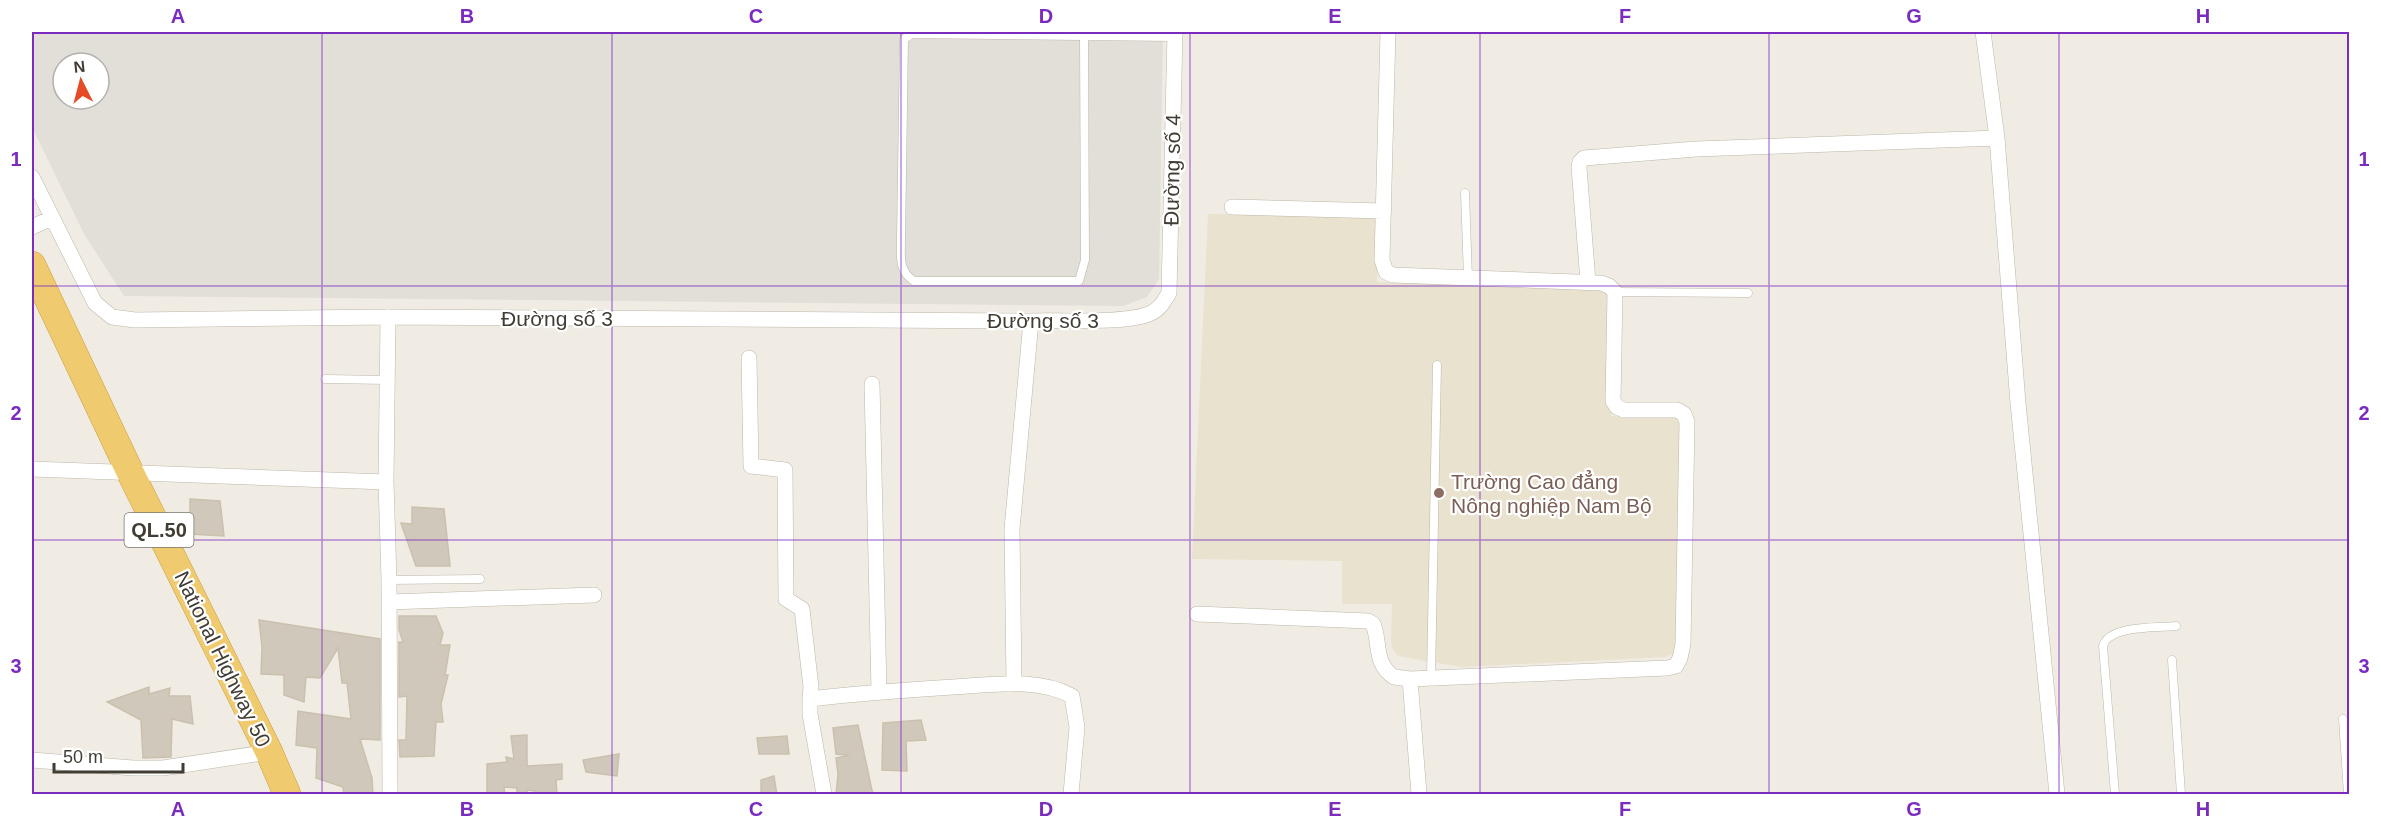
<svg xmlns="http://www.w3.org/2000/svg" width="2381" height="826" font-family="Helvetica,sans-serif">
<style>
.industrial{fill:#e2ded8;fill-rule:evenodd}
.education{fill:#e8e2ce}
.building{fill:#d0c8ba;stroke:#cac0ae;stroke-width:1.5}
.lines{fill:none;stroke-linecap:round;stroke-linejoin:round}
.lane-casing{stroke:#bdb7aa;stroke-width:9}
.street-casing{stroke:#bdb7aa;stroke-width:16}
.highway-casing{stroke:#cc9f41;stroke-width:28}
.lane{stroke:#fff;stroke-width:8}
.street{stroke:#fff;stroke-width:15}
.highway{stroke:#efca6f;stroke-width:27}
.grid{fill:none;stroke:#7b2cbf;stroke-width:1.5;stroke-opacity:0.55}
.education-dot{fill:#8d6e63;stroke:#fff;stroke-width:2}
.labels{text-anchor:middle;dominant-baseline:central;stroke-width:4.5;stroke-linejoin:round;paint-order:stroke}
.shield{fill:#fff;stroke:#7a7671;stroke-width:1.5}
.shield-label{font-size:20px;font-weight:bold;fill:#413c34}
.street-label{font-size:21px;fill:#413c34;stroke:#fff}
.education-label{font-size:21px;fill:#785e54;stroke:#fff;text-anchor:start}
.neatline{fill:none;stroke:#7b2cbf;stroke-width:2}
.grid-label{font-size:20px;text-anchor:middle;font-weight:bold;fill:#7b2cbf}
</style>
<rect width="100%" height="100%" fill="#f0ece3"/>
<path class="industrial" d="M32,32H1163L1159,279L1147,297L1123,306L124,296L84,234L32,127ZM63,63H99V99H63Z"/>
<path class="education" d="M1208,214L1378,216L1377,282L1605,287L1609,292L1611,416L1671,415L1681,417L1676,653L1665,657L1462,667L1398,656L1392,648L1391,639L1392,604H1342V561L1192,559Z"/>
<path class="building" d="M190,499L220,501L224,536L190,534Z
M412,507L444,509L450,566H416L401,523L412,524Z
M399,616H436L443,633L440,645H450L445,675H448L441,704L443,722H436L434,756L400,757L399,740H406L407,696L399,697V642H403L399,630Z
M259,620L380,639V740L360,739L372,778L373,795H344L343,787L316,778L317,748L296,745L298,711L351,719L347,683H342L338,648L320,678L306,677L304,702L284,695V675L261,674L262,647Z
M149,687V694L170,688L169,696H190L193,724L172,719L171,757L143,758L141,720L107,702Z
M921,720L926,740L906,741L907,771L882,770L883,723Z
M858,725L873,795H836L838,774L836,758L849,755L836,754L833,728Z
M527,735V766L562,764V779L556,780L557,795H535V791L527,790V793H517V788L504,787L505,795H487V764L507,762L506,757L514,759L511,736Z
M787,736L789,754H759L757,738Z
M619,754L617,776L586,772L583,760Z
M774,776L777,795H761V780Z"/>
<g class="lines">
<defs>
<path id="lane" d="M1084,36L1085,260L1079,281H914C898,271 901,256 901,239L904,39L912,34L1174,37
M1465,193L1468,278
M1615,292L1748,293
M325,379L388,380
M389,580L480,579
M2172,660L2181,794
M1431,677L1437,365
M2343,719L2348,794
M2115,794L2103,646C2109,625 2157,628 2176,626"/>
<path id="street" d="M1983,32L1997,138L2018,403L2057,794
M32,177L95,303L112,317L135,320L388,317L1031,321C1059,320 1129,324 1151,313C1160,309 1164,301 1169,293L1175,32
M1232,207L1384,211
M32,227L52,218
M1588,282L1579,167L1580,162L1584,158L1696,149L1997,138
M388,317L386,482L389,580L390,794
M749,358L751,466L785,470L786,599L802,609L811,687L810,699
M872,384L879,691
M32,469L386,482
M389,602L594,595
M1197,614L1368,621L1373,624C1381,643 1373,663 1394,677L1410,679L1667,668L1676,666L1680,658L1683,644L1687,422L1684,414L1677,410H1624L1617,407L1613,401L1615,292L1609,286L1601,283L1393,275L1386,272L1382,260L1388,32
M1410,679L1419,794
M1014,684L1012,529L1031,321
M32,760L133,768H163L269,752
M824,794L810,714V699C858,693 905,690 953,687C992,685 1037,677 1072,696L1077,727L1071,794"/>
<path id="highway" d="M32,265L130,472L269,752L287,794"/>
</defs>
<use href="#lane" class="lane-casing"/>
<use href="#street" class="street-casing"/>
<use href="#highway" class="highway-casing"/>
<use href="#lane" class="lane"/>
<use href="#street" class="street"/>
<use href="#highway" class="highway"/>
</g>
<path class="grid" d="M322,32V794M612,32V794M901,32V794M1190,32V794M1480,32V794M1769,32V794M2059,32V794M32,286H2350M32,540H2350"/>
<circle class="education-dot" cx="1439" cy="493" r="6"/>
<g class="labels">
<rect class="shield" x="124.5" y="513" width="69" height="34" rx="4.5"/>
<g class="shield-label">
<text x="159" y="530">QL.50</text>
</g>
<g class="street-label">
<text transform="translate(1172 170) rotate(-89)">Đường số 4</text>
<text x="557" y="318">Đường số 3</text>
<text x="1043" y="320">Đường số 3</text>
<text transform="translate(223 659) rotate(64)">National Highway 50</text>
</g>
<g class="education-label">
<text x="1451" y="481">Trường Cao đẳng<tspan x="1451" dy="24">Nông nghiệp Nam Bộ</tspan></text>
</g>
</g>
<rect width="2381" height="826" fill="none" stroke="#ffffff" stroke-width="66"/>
<g transform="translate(81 81) rotate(354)"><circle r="28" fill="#ffffff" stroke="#b3b1ae" stroke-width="1.5"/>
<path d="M0-4.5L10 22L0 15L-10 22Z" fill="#e44b26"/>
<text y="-9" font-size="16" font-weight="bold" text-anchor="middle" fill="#413c34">N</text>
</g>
<path d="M54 763v9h129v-9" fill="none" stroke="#413c34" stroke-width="3"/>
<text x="63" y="763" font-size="18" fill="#413c34" stroke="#ffffff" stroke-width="4.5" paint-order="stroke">50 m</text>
<rect x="33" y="33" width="2315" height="760" class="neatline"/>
<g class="grid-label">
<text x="178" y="23">A</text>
<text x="467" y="23">B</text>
<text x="756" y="23">C</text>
<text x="1046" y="23">D</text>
<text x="1335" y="23">E</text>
<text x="1625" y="23">F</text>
<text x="1914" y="23">G</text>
<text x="2203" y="23">H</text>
<text x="16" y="166">1</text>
<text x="2364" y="166">1</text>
<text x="16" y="420">2</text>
<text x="2364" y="420">2</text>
<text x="16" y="673">3</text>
<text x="2364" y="673">3</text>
<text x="178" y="816">A</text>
<text x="467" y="816">B</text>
<text x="756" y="816">C</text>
<text x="1046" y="816">D</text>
<text x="1335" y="816">E</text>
<text x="1625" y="816">F</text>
<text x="1914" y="816">G</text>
<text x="2203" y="816">H</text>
</g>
</svg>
